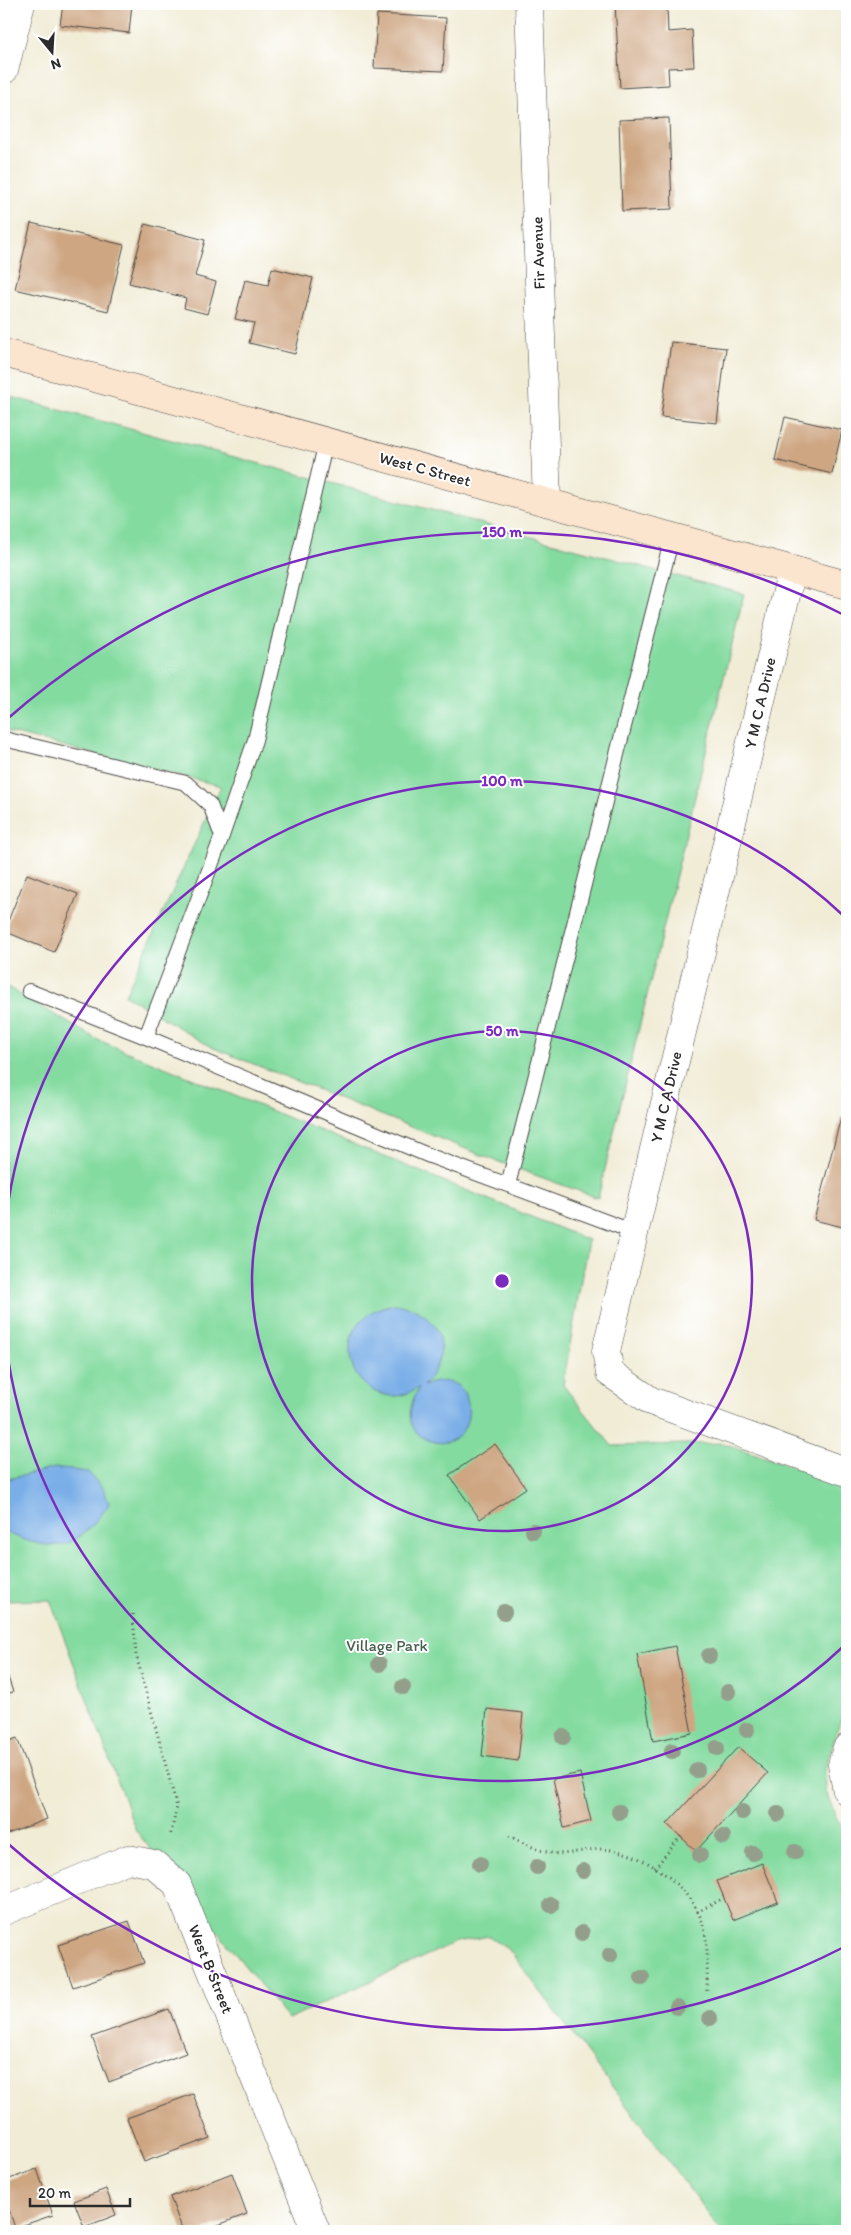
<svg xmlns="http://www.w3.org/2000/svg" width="851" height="2235" font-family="Itim,sans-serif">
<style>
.green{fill:#84dba0;stroke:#588366}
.water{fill:#79aee7;stroke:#526c89}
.building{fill:#cea682}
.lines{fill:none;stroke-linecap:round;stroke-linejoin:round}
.lane-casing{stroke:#494845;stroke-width:16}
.street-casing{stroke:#494845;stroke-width:29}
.secondary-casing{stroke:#494845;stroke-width:29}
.path{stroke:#494845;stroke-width:3;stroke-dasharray:1 4;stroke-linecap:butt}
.lane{stroke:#fff;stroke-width:14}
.street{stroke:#fff;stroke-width:28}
.secondary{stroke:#fce5cf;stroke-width:28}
.tree{fill:#939f8b}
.ring{fill:none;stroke:#7b2cbf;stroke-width:2.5}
.labels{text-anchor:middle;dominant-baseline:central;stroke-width:4;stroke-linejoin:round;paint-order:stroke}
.street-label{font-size:16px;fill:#2b2b2b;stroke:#fff}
.park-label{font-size:16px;fill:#46604e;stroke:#fff}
.centre{fill:#7b2cbf;stroke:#fff;stroke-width:2.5}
.ring-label{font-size:15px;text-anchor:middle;font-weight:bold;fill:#7b2cbf;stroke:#fff;stroke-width:4;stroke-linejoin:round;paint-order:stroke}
</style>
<rect width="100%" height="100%" fill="#fff"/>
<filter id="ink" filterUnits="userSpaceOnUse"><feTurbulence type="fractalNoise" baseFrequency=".02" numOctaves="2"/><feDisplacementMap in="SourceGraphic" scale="10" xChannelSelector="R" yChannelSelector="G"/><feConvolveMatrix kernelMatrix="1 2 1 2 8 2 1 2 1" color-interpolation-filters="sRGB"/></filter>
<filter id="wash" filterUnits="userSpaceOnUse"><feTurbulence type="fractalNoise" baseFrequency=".0096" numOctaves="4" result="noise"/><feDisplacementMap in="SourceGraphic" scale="20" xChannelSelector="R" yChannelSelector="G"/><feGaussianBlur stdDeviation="1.12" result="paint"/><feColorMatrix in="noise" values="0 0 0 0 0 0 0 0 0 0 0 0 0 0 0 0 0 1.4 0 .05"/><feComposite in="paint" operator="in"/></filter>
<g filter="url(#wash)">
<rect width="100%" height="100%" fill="#f1ecd6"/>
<path class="green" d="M4,395L744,594L598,1198L491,1159L211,1047L125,995L221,786L4,731Z
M4,985L98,1040L588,1240L563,1385L612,1446L723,1443L833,1480L847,1487V1699L825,1769L826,1791L837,1820L847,1832V2231H721L510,1951L489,1936L456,1942L288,2019L136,1831L50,1600L4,1601Z"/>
<path class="water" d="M395,1304C443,1312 455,1351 423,1386C486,1359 480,1460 428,1440C404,1430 408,1406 419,1388C411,1392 403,1396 394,1396C340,1394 330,1314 395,1304Z
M55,1468L88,1472L104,1490L109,1504C100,1518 78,1544 60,1545C41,1547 21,1539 4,1532V1480Z"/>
<g id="blocks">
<path class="building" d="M63,4H132L129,33L60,25Z
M615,4H667L668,32L692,30L694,67L668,68L669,85L620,88Z
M377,14L446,18L443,71L374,68Z
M669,118L672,209L622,211L619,120Z
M31,223L124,245L108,311L15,289Z
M145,224L205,240L195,276L216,282L207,314L184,308L186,298L129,283Z
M272,268L313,278L295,354L249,343L254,323L235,319L245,280L268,285Z
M671,342L726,348L717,423L661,417Z
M785,417L842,430L832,474L775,460Z
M27,874L78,894L54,952L4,931Z
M841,1117L847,1118V1228L814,1220Z
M495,1444L526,1488L480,1519L449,1475Z
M675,1646L692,1733L653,1741L637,1654Z
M4,1665L13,1692L4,1695Z
M487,1709L523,1713L518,1761L482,1756Z
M17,1738L47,1819L5,1835L4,1743Z
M738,1747L768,1773L696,1851L667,1824Z
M580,1773L591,1821L564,1828L553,1779Z
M762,1863L778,1902L733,1920L717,1881Z
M129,1921L144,1963L73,1987L58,1945Z
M169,2009L186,2053L109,2082L92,2037Z
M193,2094L210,2138L144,2162L127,2118Z
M37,2169L53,2215L15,2228L4,2194V2181Z
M232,2173L247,2214L202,2231H183L170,2197Z
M106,2189L116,2215L84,2227L74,2201Z"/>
</g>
</g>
<g filter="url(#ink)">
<use href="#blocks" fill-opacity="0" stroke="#494845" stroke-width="1"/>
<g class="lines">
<defs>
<path id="lane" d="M4,739L186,783L210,805L222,836L146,1037
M222,836L255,740L326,442
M29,991L146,1037L430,1156L634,1232
M508,1185L672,537"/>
<path id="street" d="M529,4L547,502
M4,70L21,4
M792,570L606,1351L610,1373L651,1401L847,1472
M847,1748L842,1765L847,1791
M4,1911L128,1859L154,1864L177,1884L316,2231"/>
<path id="secondary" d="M4,353L847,585"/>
</defs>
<use href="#lane" class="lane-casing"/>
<use href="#street" class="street-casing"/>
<use href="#secondary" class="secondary-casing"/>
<path class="path" d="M133,1614L136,1655L177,1807L170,1837
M509,1836C522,1842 536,1850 551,1853C567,1856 585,1849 601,1849C641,1850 688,1884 702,1921C709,1938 707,1974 707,1993
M655,1868L681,1836
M697,1912L724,1898"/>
<use href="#lane" class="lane"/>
<use href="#street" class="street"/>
<use href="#secondary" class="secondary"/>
</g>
<g class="tree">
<circle cx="533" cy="1531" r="8"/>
<circle cx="504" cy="1612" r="8"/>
<circle cx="709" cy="1656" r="8"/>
<circle cx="379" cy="1664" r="8"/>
<circle cx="403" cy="1687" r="8"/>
<circle cx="728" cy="1692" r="8"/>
<circle cx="747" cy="1730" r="8"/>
<circle cx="563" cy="1737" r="8"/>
<circle cx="717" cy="1748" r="8"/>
<circle cx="672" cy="1751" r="8"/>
<circle cx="697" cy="1770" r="8"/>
<circle cx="619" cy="1812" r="8"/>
<circle cx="742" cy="1812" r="8"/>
<circle cx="778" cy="1814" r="8"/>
<circle cx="723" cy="1837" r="8"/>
<circle cx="795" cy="1852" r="8"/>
<circle cx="753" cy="1853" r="8"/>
<circle cx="700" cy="1855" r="8"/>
<circle cx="480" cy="1864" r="8"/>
<circle cx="537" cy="1867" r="8"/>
<circle cx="583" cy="1871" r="8"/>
<circle cx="551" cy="1905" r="8"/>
<circle cx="582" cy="1933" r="8"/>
<circle cx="610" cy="1955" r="8"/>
<circle cx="642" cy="1978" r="8"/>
<circle cx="677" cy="2007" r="8"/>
<circle cx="710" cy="2018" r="8"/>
</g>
</g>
<g class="ring">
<circle cx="502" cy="1281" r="250"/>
<path d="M846 1644A500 500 0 0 1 4 1325M4 1237A500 500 0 0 1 846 918"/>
<path d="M842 1948A749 749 0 0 1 6 1842M6 720A749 749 0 0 1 842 614"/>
</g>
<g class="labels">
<g class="street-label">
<text transform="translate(538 253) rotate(-92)">Fir Avenue</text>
<text transform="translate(425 469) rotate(15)">West C Street</text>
<text transform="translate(760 703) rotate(-77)">Y M C A Drive</text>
<text transform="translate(666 1097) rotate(-77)">Y M C A Drive</text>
<text transform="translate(211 1969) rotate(68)">West B Street</text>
</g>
<g class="park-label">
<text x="387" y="1645">Village Park</text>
</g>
</g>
<circle cx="502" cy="1281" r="8" class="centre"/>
<g class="ring-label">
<text x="502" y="537">150 m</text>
<text x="502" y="786">100 m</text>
<text x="502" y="1036">50 m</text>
</g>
<rect width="851" height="2235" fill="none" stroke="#fff" stroke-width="20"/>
<g transform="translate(52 52) rotate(162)" stroke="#ffffff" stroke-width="4" paint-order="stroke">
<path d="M0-4L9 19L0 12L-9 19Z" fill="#2b2b2b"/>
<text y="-8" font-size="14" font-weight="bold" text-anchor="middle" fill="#2b2b2b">N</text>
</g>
<path d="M30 2198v8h100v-8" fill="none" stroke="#2b2b2b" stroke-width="2.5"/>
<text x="38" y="2198" font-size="15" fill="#2b2b2b" stroke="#ffffff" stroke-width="4" paint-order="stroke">20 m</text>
</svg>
